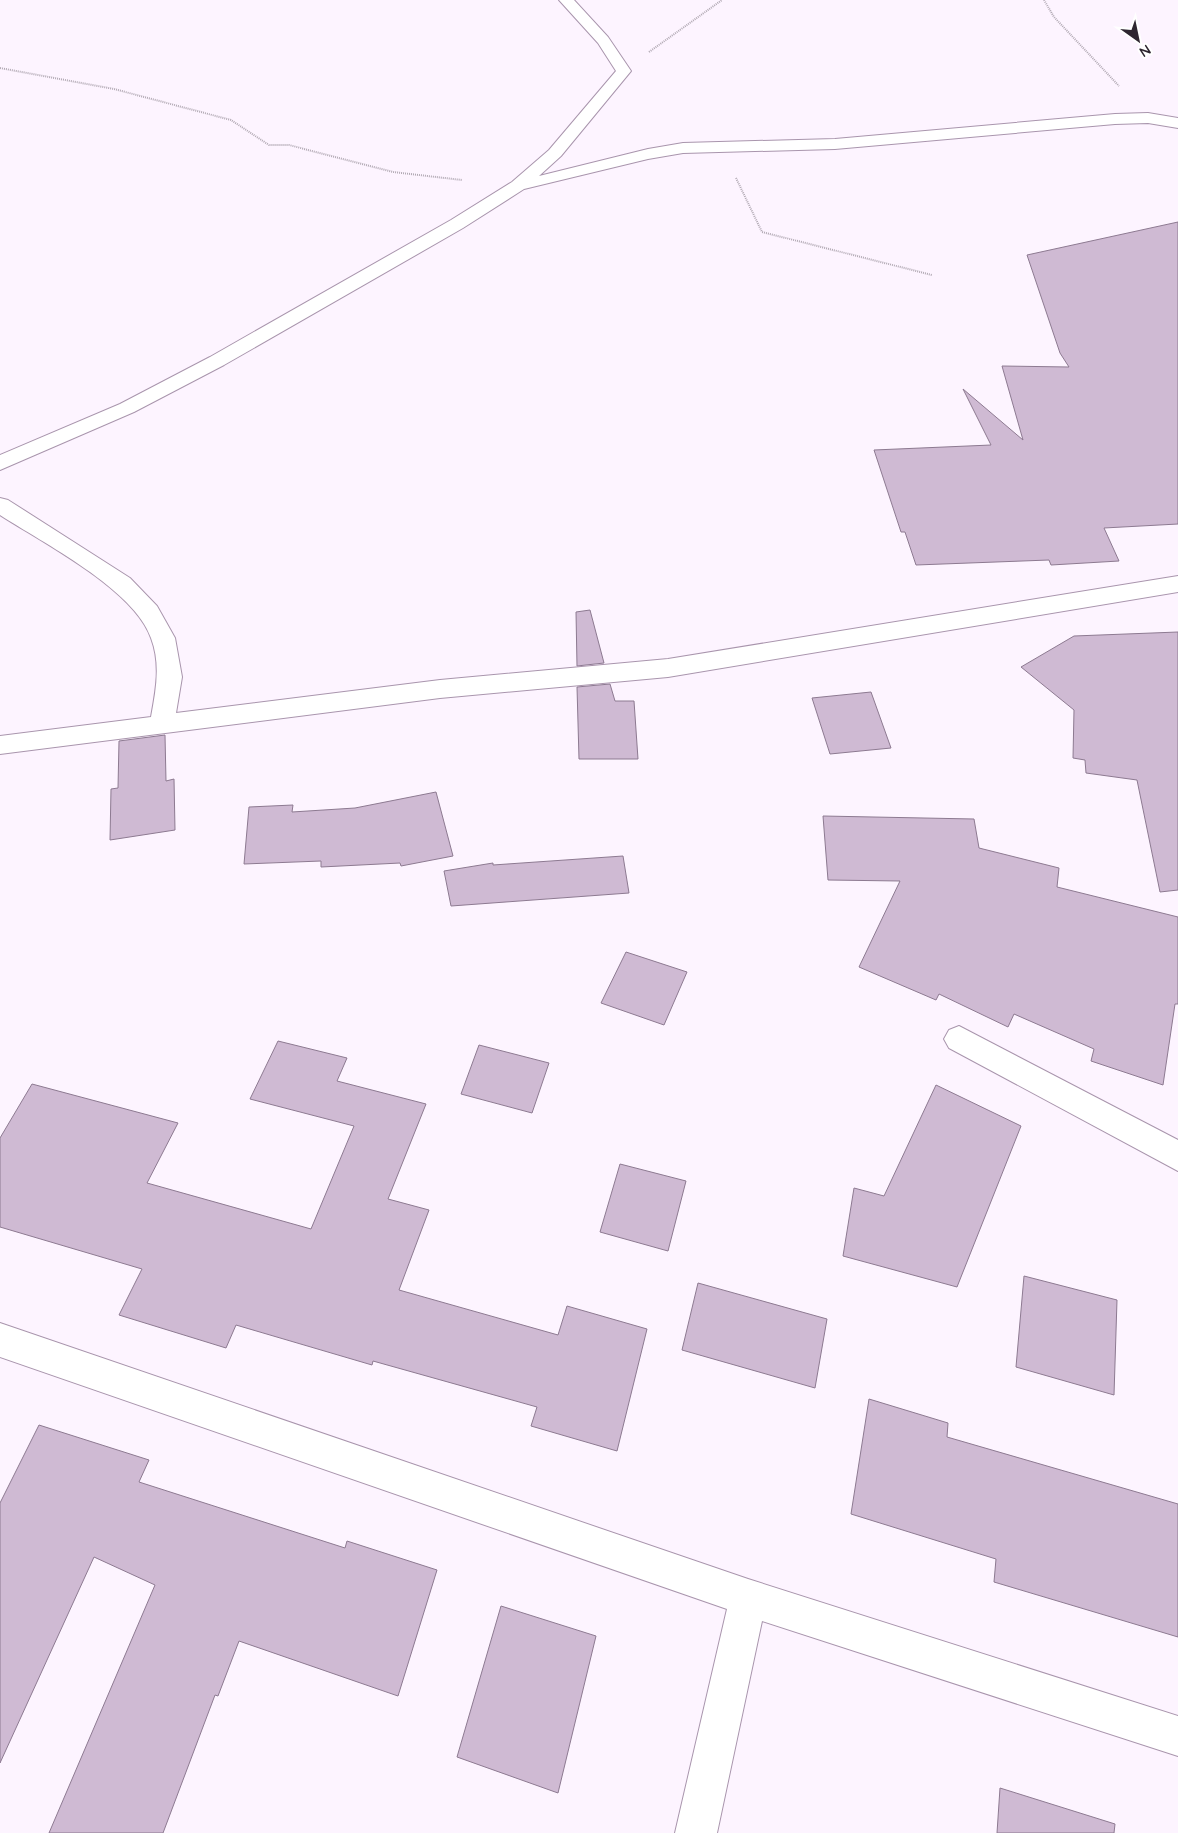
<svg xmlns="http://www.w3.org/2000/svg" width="1178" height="1833" font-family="Quicksand,sans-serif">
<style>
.building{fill:#cfbad3;stroke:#8d7a91}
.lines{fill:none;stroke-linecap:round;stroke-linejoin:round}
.minor-casing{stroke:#a995ad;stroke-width:2}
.path{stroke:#b1a9b3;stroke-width:2;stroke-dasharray:1 1;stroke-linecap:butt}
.minor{fill:#fff;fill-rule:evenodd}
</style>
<rect width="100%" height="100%" fill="#fdf4ff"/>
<path class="building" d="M1178,222V524L1104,528L1119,561L1051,565L1049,560L916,565L905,532H901L874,450L991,445L963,389L1023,440L1002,366L1069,367L1060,353L1027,255Z
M590,610L604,663L577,666L576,612Z
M1178,632V890L1160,892L1137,780L1086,773L1085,760L1073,758L1074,710L1021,667L1074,636Z
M610,684L615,701H634L638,759H579L577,687Z
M871,692L891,748L830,754L812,698Z
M165,735L166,781L174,779L175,830L110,840L111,789L118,788L119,741Z
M436,792L453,856L401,866L400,863L321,867V861L244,864L249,807L293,805L292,812L355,808Z
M823,816L974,819L979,848L1059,868L1057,887L1178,917V1004H1175L1163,1085L1091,1061L1094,1049L1014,1014L1008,1027L939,994L936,1000L859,967L900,881L828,880Z
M623,856L629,893L451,906L444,871L493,863V865Z
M626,952L687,972L664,1025L601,1003Z
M278,1041L347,1058L337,1081L426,1104L388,1199L429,1210L399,1290L558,1335L567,1306L647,1329L617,1451L531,1426L537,1407L373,1361L372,1365L236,1325L226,1348L119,1315L142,1269L0,1227V1138L32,1084L178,1123L147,1183L311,1229L354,1126L250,1099Z
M479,1045L549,1063L532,1113L461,1094Z
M936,1085L1021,1126L957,1287L843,1256L854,1188L884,1196Z
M620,1164L686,1181L668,1251L600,1232Z
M1024,1276L1117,1300L1114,1395L1016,1367Z
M698,1283L827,1319L815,1388L682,1350Z
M869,1399L948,1423L947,1437L1178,1504V1637L994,1582L996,1559L851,1514Z
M39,1425L149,1460L139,1482L345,1548L347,1541L437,1570L398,1696L239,1641L218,1696L215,1695L163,1833H49L155,1585L94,1557L0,1763V1503Z
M501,1606L596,1636L558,1793L457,1757Z
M1000,1788L1115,1824L1114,1833H997Z"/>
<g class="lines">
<defs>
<path id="minor" d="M559,0H574L608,37L631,71L561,156L539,176L648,149L683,143L835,139L1115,114L1148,113L1178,118V128L1148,123L1115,124L835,149L683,153L648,159L524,189L463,228L224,365L134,412L0,470V455L120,404L210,357L451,220L512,182L549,150L616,71L598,43Z
M0,498L8,500L130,578L157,606L175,638L182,677L176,713L440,680L668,659L1178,576V592L668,677L440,698L0,754V736L151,717C156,690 161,664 151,638C134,589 43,543 0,515Z
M959,1026L1178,1140V1171L949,1048L944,1039L949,1030Z
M0,1323L748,1579L1178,1716V1756L762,1621L717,1833H675L727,1609L0,1357Z"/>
</defs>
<use href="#minor" class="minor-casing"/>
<path class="path" d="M1044,0L1054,17L1119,86
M649,52L722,0
M0,68L114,89L231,120L269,145H289L393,172L462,180
M736,178L762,232L932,275"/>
<use href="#minor" class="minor"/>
</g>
<g transform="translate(1138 40) rotate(147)" stroke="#ffffff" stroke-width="4" paint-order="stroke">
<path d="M0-4L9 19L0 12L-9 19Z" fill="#2e2630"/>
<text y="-8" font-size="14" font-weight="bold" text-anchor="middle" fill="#2e2630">N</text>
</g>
</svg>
